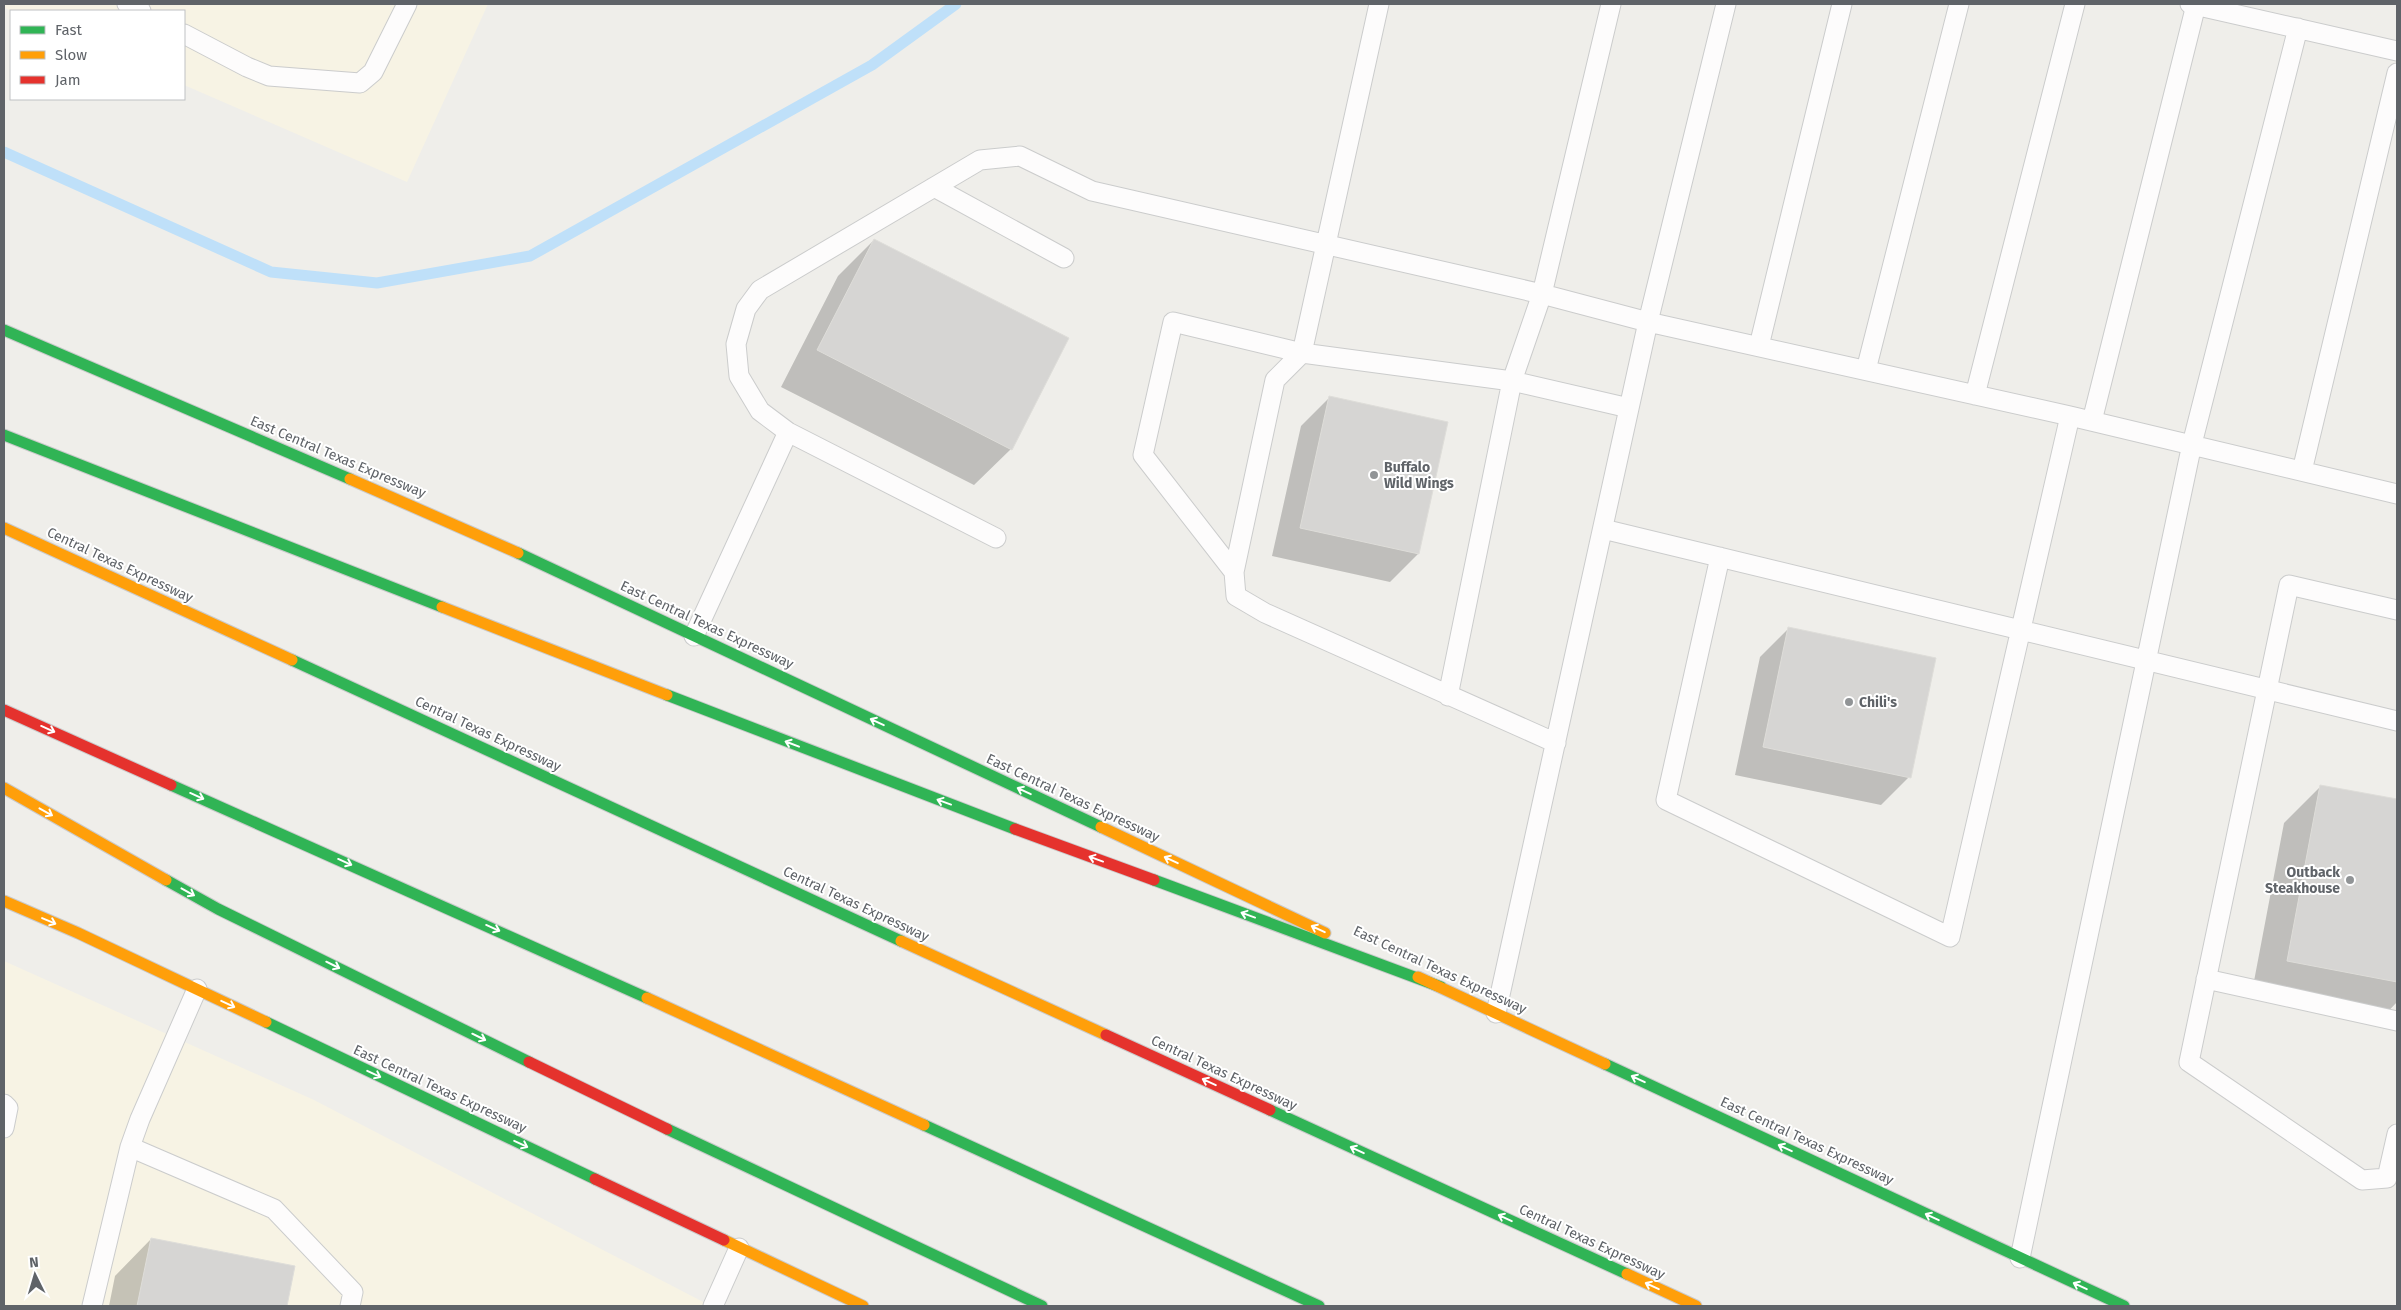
<svg xmlns="http://www.w3.org/2000/svg" width="2401" height="1310" font-family="'Fira Sans',sans-serif">
<style>
.commercial{fill:#f7f3e4}
.shadow{fill:#0003}
.lines{fill:none;stroke-linecap:round;stroke-linejoin:round}
.stream{stroke:#bfe0f9;stroke-width:11}
.building{fill:#d6d5d3;stroke:#deddd9}
.lane-casing{stroke:#cbcccc;stroke-width:21}
.fast-casing{stroke:#cacacb;stroke-width:13}
.slow-casing{stroke:#cacacb;stroke-width:13}
.jam-casing{stroke:#cacacb;stroke-width:13}
.lane{stroke:#fdfcfc;stroke-width:19}
.fast{stroke:#30b455;stroke-width:11}
.slow{stroke:#ff9f0a;stroke-width:11}
.jam{stroke:#e5322d;stroke-width:11}
.oneway{stroke:#fff}
.poi-dot{fill:#919496;stroke:#fff;stroke-width:2}
.labels{text-anchor:middle;dominant-baseline:central;stroke-width:4;stroke-linejoin:round;paint-order:stroke}
.street-label{font-size:14px;fill:#5f6368;stroke:#fff}
.poi-label{font-size:14px;font-weight:bold;fill:#5f6368;stroke:#fff;text-anchor:start}
</style>
<rect width="100%" height="100%" fill="#efeeea"/>
<path class="commercial" d="M4,4H488L407,182L184,85V11H12L4,8Z
M4,961L314,1100L711,1306H4Z"/>
<path class="shadow" d="M874,240L1011,449L974,485L781,387L838,276Z
M1329,398L1418,554L1390,582L1272,556L1301,426Z
M1789,628L1909,777L1881,805L1735,775L1760,657Z
M2321,786L2397,801V1002L2379,1021L2251,997L2284,823Z
M151,1239L293,1267L286,1306H109L115,1276Z"/>
<g class="lines">
<path class="stream" d="M4,152L271,272L377,283L530,256L872,65L956,4"/>
</g>
<path class="building" d="M874,239L1069,338L1012,450L817,350Z
M1329,396L1448,422L1419,554L1300,528Z
M1788,627L1936,658L1911,778L1763,747Z
M2320,785L2397,799V982L2287,961Z
M151,1238L295,1266L287,1306H137Z"/>
<g class="lines">
<defs>
<path id="lane" d="M127,4L141,11
M1379,4L1302,353L1275,380L1234,572L1236,596L1265,613L1556,743
M2190,4L2397,51
M184,34L247,67L269,76L360,83L373,72L407,4
M934,187L1064,258
M1759,346L1842,4
M1866,370L1959,4
M1975,395L2075,4
M2092,421L2196,5
M2302,471L2397,73
M1603,529L2397,721
M996,538L788,432L760,411L739,376L736,344L746,309L760,290L980,160L1020,156L1092,191L1542,294L1648,322L2070,416L2397,494
M1720,557L1666,800L1950,937L2070,416
M1234,572L1143,455L1173,322L1302,353L1512,381L1629,408
M2397,610L2289,585L2189,1062L2362,1180L2387,1178L2397,1134
M694,636L788,432
M1448,696L1512,381L1542,294L1611,4
M2206,979L2397,1021
M1496,1013L1648,322L1726,4
M4,1104L8,1108L4,1128
M130,1147L274,1209L353,1292L350,1306
M2020,1258L2192,444L2298,28
M92,1306L130,1147L140,1119L197,989
M713,1306L739,1248"/>
<path id="fast" d="M4,330L350,479
M4,435L442,607
M518,553L1101,827
M292,660L901,941
M667,695L1015,829
M171,785L647,998
M166,880L218,909L529,1062
M1154,880L1441,987
M266,1022L595,1179
M1605,1064L2124,1306
M1270,1110L1627,1274
M924,1125L1319,1306
M667,1129L1042,1306"/>
<path id="slow" d="M350,479L518,553
M4,528L292,660
M442,607L667,695
M4,788L166,880
M1101,827L1325,933
M4,901L78,933L266,1022
M901,941L1106,1035
M1418,977L1605,1064
M647,998L924,1125
M724,1240L863,1306
M1627,1274L1696,1306"/>
<path id="jam" d="M4,710L171,785
M1015,829L1154,880
M1106,1035L1270,1110
M529,1062L667,1129
M595,1179L724,1240"/>
</defs>
<use href="#lane" class="lane-casing"/>
<use href="#fast" class="fast-casing"/>
<use href="#slow" class="slow-casing"/>
<use href="#jam" class="jam-casing"/>
<use href="#lane" class="lane"/>
<use href="#fast" class="fast"/>
<use href="#slow" class="slow"/>
<use href="#jam" class="jam"/>
</g>
<defs><path id="oneway-shaft" d="M-6 0H5M1.5-3L5.5 0L1.5 3" fill="none" stroke-width="1.6" stroke-linecap="round" stroke-linejoin="round" transform="scale(1.25)"/></defs>
<g class="oneway">
<use href="#oneway-shaft" transform="translate(877 722) rotate(-155)"/>
<use href="#oneway-shaft" transform="translate(48 729) rotate(24)"/>
<use href="#oneway-shaft" transform="translate(792 744) rotate(-159)"/>
<use href="#oneway-shaft" transform="translate(1024 791) rotate(-155)"/>
<use href="#oneway-shaft" transform="translate(197 796) rotate(24)"/>
<use href="#oneway-shaft" transform="translate(944 802) rotate(-160)"/>
<use href="#oneway-shaft" transform="translate(46 812) rotate(29)"/>
<use href="#oneway-shaft" transform="translate(1096 859) rotate(-160)"/>
<use href="#oneway-shaft" transform="translate(1171 860) rotate(-155)"/>
<use href="#oneway-shaft" transform="translate(345 862) rotate(24)"/>
<use href="#oneway-shaft" transform="translate(188 892) rotate(29)"/>
<use href="#oneway-shaft" transform="translate(1248 915) rotate(-160)"/>
<use href="#oneway-shaft" transform="translate(49 921) rotate(23)"/>
<use href="#oneway-shaft" transform="translate(493 928) rotate(24)"/>
<use href="#oneway-shaft" transform="translate(1318 929) rotate(-155)"/>
<use href="#oneway-shaft" transform="translate(333 965) rotate(26)"/>
<use href="#oneway-shaft" transform="translate(228 1004) rotate(25)"/>
<use href="#oneway-shaft" transform="translate(479 1037) rotate(26)"/>
<use href="#oneway-shaft" transform="translate(374 1074) rotate(25)"/>
<use href="#oneway-shaft" transform="translate(1638 1079) rotate(-155)"/>
<use href="#oneway-shaft" transform="translate(1209 1082) rotate(-155)"/>
<use href="#oneway-shaft" transform="translate(521 1144) rotate(25)"/>
<use href="#oneway-shaft" transform="translate(1785 1148) rotate(-155)"/>
<use href="#oneway-shaft" transform="translate(1357 1150) rotate(-155)"/>
<use href="#oneway-shaft" transform="translate(1932 1217) rotate(-155)"/>
<use href="#oneway-shaft" transform="translate(1505 1218) rotate(-155)"/>
<use href="#oneway-shaft" transform="translate(1652 1286) rotate(-155)"/>
<use href="#oneway-shaft" transform="translate(2080 1286) rotate(-155)"/>
</g>
<g class="poi-dot">
<circle cx="1374" cy="475" r="5"/>
<circle cx="1849" cy="702" r="5"/>
<circle cx="2350" cy="880" r="5"/>
</g>
<g class="labels">
<g class="street-label">
<text transform="translate(338 457) rotate(23)">East Central Texas Expressway</text>
<text transform="translate(120 565) rotate(25)">Central Texas Expressway</text>
<text transform="translate(707 625) rotate(25)">East Central Texas Expressway</text>
<text transform="translate(488 734) rotate(25)">Central Texas Expressway</text>
<text transform="translate(1073 798) rotate(25)">East Central Texas Expressway</text>
<text transform="translate(856 904) rotate(25)">Central Texas Expressway</text>
<text transform="translate(1440 970) rotate(25)">East Central Texas Expressway</text>
<text transform="translate(1224 1073) rotate(25)">Central Texas Expressway</text>
<text transform="translate(440 1089) rotate(25)">East Central Texas Expressway</text>
<text transform="translate(1807 1141) rotate(25)">East Central Texas Expressway</text>
<text transform="translate(1592 1242) rotate(25)">Central Texas Expressway</text>
</g>
<g class="poi-label">
<text x="1384" y="467">Buffalo<tspan x="1384" dy="16">Wild Wings</tspan></text>
<text x="1859" y="702">Chili's</text>
<text x="2340" y="872" text-anchor="end">Outback<tspan x="2340" dy="16">Steakhouse</tspan></text>
</g>
</g>
<rect width="2401" height="1310" fill="none" stroke="#5f6368" stroke-width="10"/>
<rect x="10" y="10" width="175" height="90" fill="#ffffff" stroke="#bfc1c3"/>
<rect x="20" y="26" width="25" height="8" fill="#30b455" stroke="#bfc1c3"/>
<text x="55" y="35" font-size="15" fill="#5f6368">Fast</text>
<rect x="20" y="51" width="25" height="8" fill="#ff9f0a" stroke="#bfc1c3"/>
<text x="55" y="60" font-size="15" fill="#5f6368">Slow</text>
<rect x="20" y="76" width="25" height="8" fill="#e5322d" stroke="#bfc1c3"/>
<text x="55" y="85" font-size="15" fill="#5f6368">Jam</text>
<g transform="translate(35 1275) rotate(355)" stroke="#ffffff" stroke-width="4" paint-order="stroke">
<path d="M0-4L9 19L0 12L-9 19Z" fill="#5f6368"/>
<text y="-8" font-size="14" font-weight="bold" text-anchor="middle" fill="#5f6368">N</text>
</g>
</svg>
